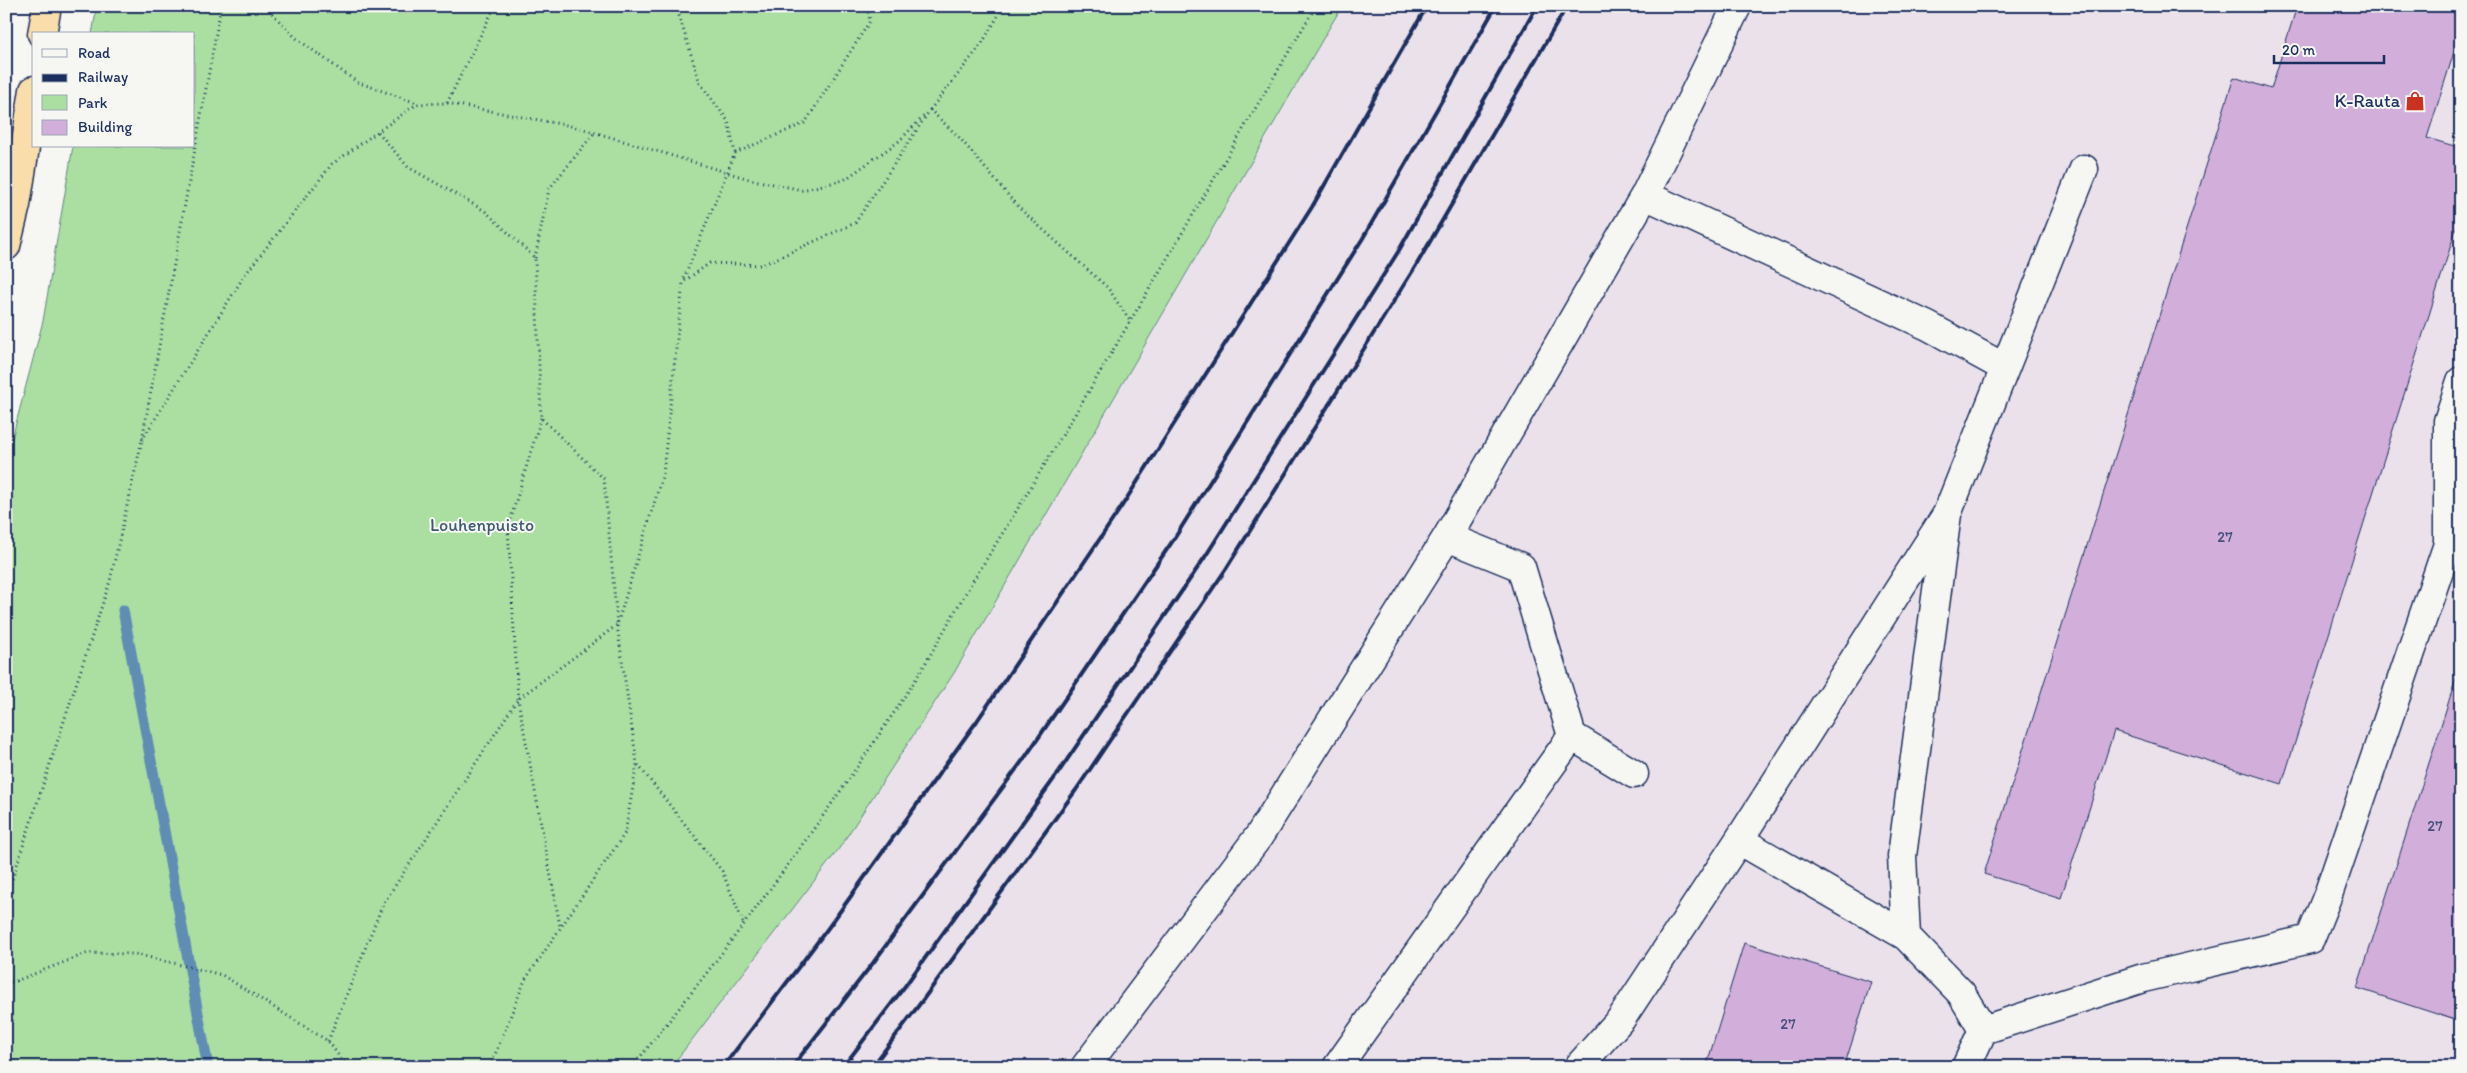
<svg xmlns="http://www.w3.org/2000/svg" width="2467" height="1073" font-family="Itim,sans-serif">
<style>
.built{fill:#ebe1eb}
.green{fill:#aadfa1;stroke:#628780}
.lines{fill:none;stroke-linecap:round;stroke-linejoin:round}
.stream{stroke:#5f8db4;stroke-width:11}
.building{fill:#d1afda;stroke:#1b2f5e}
.minor-casing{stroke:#1b2f5e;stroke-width:31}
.highway-casing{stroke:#1b2f5e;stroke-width:31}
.path{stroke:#1b2f5e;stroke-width:3;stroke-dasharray:1 4;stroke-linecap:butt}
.minor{stroke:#f6f6f2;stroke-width:28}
.highway{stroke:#f9deab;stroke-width:28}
.rail{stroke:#1b2f5e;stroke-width:4}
.labels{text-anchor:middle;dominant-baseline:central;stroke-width:4;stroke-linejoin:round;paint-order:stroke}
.number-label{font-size:15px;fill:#484f7d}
.poi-label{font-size:18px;fill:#1b2f5e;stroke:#f6f6f2;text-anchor:end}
.park-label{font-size:18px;fill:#3f5b6f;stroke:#f6f6f2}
</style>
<rect width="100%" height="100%" fill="#f6f6f2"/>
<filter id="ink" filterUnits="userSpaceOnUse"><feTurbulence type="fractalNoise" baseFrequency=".02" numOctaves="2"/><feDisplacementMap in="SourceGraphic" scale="10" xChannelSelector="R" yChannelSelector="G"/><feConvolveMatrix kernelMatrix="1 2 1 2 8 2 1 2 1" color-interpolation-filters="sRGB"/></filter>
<g filter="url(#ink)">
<path class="built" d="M1342,6H2461V1067H671L838,850L954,673Z"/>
<path class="green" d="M97,6H1342L954,673L838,850L671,1067H6V461L43,321L73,146H194V34H92Z"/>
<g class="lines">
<path class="stream" d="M123,610L208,1067"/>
</g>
<path class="building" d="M2297,6H2461V30L2427,138L2461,148V213L2282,784L2114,731L2061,898L1984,874L2234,77L2271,89Z
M2461,663V1022L2357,988Z
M1744,943L1871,982L1844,1067H1706Z"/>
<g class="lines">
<defs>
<path id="minor" d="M1645,195L1928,326L2005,368
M1947,514L2084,169
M2448,544V421L2461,381
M1572,736L1521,567L1447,537L1645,195L1737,6
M1739,840L1906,936L1961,993L1983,1030L2143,978L2310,939L2329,892L2448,544L2461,532
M1085,1067L1259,836L1447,537
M1337,1067L1572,736L1634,774
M1578,1067L1621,1019L1739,840L1947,514L1902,856L1906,936
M1966,1067L1983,1030"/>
<path id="highway" d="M42,34L47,6
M6,246L16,205L34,90"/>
</defs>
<use href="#minor" class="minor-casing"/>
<use href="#highway" class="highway-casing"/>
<path class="path" d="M265,6L296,38L357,82L417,103
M676,6L700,83L728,121L735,153L683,281
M447,103L495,6
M930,110L981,45L1004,6
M378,132L408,167L485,211L535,258L541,418L604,479L617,623
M735,153L805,123L870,21L867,6
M535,258L549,189L595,132
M541,418L508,528L518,699L560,926
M142,440L244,276L332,164L417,104L447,103L577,127L749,179L802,190L844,180L898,142L925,115
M638,765L722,871L744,925
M6,898L110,581L142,440L221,6
M6,983L13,982L88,953L135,954L190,967L222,975L328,1041L347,1067
M328,1041L383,904L518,699L617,625
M490,1067L525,980L625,833L637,764L617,625L663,474L683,282L710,263L762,265L855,223L930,110L958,136L1019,208L1108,288L1130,321
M632,1067C728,949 819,826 903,699C928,662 948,622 971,584C1090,394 1201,199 1316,6"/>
<use href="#minor" class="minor"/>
<use href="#highway" class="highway"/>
<path class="rail" d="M723,1067L828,928L977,721L1120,509L1312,207L1427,6
M792,1067L873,963L1026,756L1174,539L1363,238L1496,6
M843,1067L905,986L1056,776L1205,557L1398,252L1537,6
M872,1067L922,1001L1076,790L1226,569L1417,264L1567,6"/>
</g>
</g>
<defs>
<symbol id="shop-bare" viewBox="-9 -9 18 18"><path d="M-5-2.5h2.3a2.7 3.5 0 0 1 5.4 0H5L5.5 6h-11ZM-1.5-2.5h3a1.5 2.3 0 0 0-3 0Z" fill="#c8321e" stroke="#f6f6f2" stroke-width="2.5" paint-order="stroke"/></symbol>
</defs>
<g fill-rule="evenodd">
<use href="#shop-bare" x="2401" y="87" width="28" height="28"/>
</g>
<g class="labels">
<g class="number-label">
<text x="2225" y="537">27</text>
<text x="2435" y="826">27</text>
<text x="1788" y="1024">27</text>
</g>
<g class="poi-label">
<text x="2400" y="101">K-Rauta</text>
</g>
<g class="park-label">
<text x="482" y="525">Louhenpuisto</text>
</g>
</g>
<rect width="2467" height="1073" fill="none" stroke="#f6f6f2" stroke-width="25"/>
<rect x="12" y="12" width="2442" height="1048" fill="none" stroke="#1b2f5e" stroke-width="2" filter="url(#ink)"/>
<rect x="32" y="32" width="162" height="115" fill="#f6f6f2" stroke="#9ea6b7"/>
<rect x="42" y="49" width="25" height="8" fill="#f6f6f2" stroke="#9ea6b7"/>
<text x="78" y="58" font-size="15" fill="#1b2f5e">Road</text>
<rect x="42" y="74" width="25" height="8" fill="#1b2f5e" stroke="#9ea6b7"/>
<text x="78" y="82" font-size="15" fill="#1b2f5e">Railway</text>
<rect x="42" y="95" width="25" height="15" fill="#aadfa1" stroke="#9ea6b7"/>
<text x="78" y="108" font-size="15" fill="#1b2f5e">Park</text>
<rect x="42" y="120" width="25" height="15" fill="#d1afda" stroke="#9ea6b7"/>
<text x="78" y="132" font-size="15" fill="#1b2f5e">Building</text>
<path d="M2274 55v8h110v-8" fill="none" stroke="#1b2f5e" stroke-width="2.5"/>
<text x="2282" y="55" font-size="15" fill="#1b2f5e" stroke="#f6f6f2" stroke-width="4" paint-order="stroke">20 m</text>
</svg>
